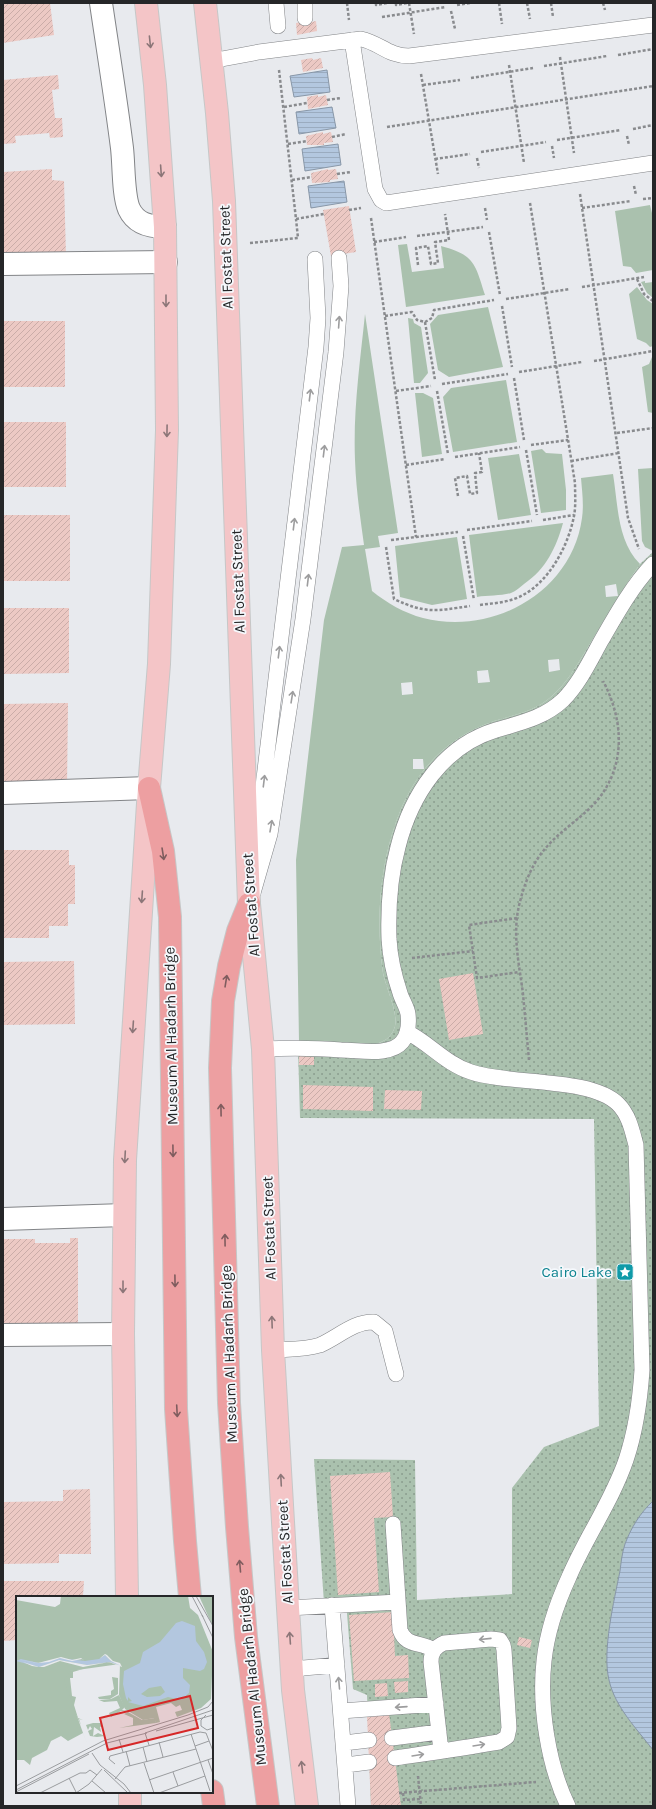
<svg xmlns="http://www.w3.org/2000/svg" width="656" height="1809" font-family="Karla,sans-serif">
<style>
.green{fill:#aac1ae;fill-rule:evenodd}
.park{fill:url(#park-dots)}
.water{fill:url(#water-rules);stroke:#8897a8}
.building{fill:url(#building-hatch)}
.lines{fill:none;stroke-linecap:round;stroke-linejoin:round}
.lane-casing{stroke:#828487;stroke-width:16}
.street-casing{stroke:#828487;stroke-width:24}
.primary-casing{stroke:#c6c7c7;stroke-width:24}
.highway-casing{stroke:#c6c7c7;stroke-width:24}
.path{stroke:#898b8e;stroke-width:2.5;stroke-dasharray:3 2;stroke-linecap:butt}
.lane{stroke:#fff;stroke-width:15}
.street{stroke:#fff;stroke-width:22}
.primary{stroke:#f4c5c7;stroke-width:22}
.highway{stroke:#ed9fa1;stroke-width:22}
.oneway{stroke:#8c7678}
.oneway2{stroke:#9d9d9e}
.oneway3{stroke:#7f5c5e}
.labels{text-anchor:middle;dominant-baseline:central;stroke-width:3.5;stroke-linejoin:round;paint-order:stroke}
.street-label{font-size:15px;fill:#252628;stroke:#f5f8fc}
.culture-label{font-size:15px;fill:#0d838f;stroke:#f5f8fc;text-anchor:end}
.inset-road{fill:none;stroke:#9a9c9f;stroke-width:1}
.view{fill:#d62828;fill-opacity:0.15;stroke:#d62828;stroke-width:2}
.inset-edge{fill:none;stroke:#252628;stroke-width:2}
</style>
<defs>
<pattern id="park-dots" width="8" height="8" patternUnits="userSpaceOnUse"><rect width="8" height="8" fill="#aac1ae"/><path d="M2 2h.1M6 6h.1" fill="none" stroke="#8a9d8e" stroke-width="1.8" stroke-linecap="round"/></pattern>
<pattern id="water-rules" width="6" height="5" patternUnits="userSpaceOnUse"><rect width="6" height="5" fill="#b3c7df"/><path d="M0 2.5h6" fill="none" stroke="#9aabbf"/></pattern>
<pattern id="building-hatch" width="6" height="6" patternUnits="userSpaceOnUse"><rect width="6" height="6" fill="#ecc9c4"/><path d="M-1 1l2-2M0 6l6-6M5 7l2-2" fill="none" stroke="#caaca8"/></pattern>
</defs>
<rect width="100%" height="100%" fill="#e8eaee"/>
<path class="green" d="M650,205L653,217V270L636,273L631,267L623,266L615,211Z
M407,244L412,272L444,268L441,246C475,255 475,264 485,295L406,307L398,245Z
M645,281V283L653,282V298L647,293L641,282Z
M637,287L647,300L653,304V346L650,347L646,343L637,339L629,294Z
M488,307L503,367L449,377L438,370L430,324L438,315Z
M365,314L398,533L378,536L380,547L365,549L372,591C387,603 404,613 423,618C493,636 572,592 582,518C584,504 582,491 581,478L613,474C618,504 617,541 640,564C620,593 603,623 585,652C575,668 566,684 552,696C536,711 514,715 494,721C445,738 413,773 396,822C379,869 376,924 383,973C386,988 398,1012 395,1026C392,1038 383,1042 373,1045L299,1041L296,860L324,620L342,547L364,545C360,516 356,489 355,460C353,411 360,363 365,314ZM616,584L618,596L606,597L605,586ZM559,659L560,670L549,672L548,660ZM488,670L490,682L478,683L477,671ZM412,682L413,694L402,695L401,683ZM413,759H423L424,769H413Z
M408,318L413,319L414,323L421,327L428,373L420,383H414Z
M652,357H653V413L648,412L642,367L649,364Z
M506,380L517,442L453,452L443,397L451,388Z
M415,393H423L433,398L442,454L422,457Z
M542,449L546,453L562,454L566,490V510L541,513L531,451Z
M519,454L531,515L498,520L488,458Z
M653,468V551L645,547L642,541L638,469Z
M563,523C556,548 546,569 524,584C520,587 516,591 511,593C501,596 488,595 477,597L469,535Z
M457,537L467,599L432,605L400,597L395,546Z"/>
<path class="park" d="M653,552V1806H371L367,1695L353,1689L346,1601L324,1603L314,1459L415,1460L417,1600L512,1594V1488L544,1447L599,1426L594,1119L300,1118L298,1048L373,1045C383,1042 392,1038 395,1026C398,1012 386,988 383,973C376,924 379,869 396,822C413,773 445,738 494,721C514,715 536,711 552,696C566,684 575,668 585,652C603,623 620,593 640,564Z"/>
<path class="water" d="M327,70L330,92L294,97L290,76Z
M332,107L336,128L299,134L296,112Z
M338,144L341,165L305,171L302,149Z
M344,181L347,202L311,208L308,186Z
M653,1501V1750C637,1729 615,1707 609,1680C602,1651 614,1601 620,1571C621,1563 622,1553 625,1544C631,1528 640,1513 653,1501Z"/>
<path class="building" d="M3,3H50L54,35L3,43Z
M307,21V23L316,21L317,31L297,35L296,23Z
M312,58L313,60L321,58L323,68L303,72L301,60Z
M58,75L59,89L52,90L55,118H62L63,137L50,138L49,133L15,136L16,143L3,144V80Z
M318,95V97L326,95L328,105L308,109L307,97Z
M323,132V134L331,132L333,142L324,143V145H307L306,136Z
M52,169V180L64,181L66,256H3V172Z
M328,169V170L336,169L338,179L330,180V182L312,183L311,173Z
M349,206L356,252L331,256L323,210Z
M3,321H65V387H3Z
M3,422H66V487H3Z
M3,515H70V581H3Z
M3,608H69V673L3,674Z
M68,703L67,788H3V704Z
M3,850H69V865H75V904H68V926H49V938H3Z
M74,961L75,1024L3,1025V962Z
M473,973L483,1034L449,1040L439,979Z
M299,1056L314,1057V1065H299Z
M303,1085L373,1087V1111L303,1109Z
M385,1090L422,1091L421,1110L384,1109Z
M70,1238H78V1326L3,1330V1239H35V1243H70Z
M390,1472L393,1517L374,1518L379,1592L338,1595L330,1476Z
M90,1489L91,1554H59V1563L3,1564V1502L63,1501V1490Z
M3,1581H84L83,1596L92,1595V1597H17V1640L3,1641Z
M393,1612L395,1656L408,1655L409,1678L354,1681L349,1615Z
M519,1637L532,1640L530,1648L517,1645Z
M408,1681V1692L395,1693L394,1682Z
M387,1683L388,1696L375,1697V1684Z
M389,1713L401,1806H371L367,1716Z"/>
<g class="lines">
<defs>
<path id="lane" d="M276,3L278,26
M305,18V3
M352,40L375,189L381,200L386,203L653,163
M211,61L259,52L361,39C380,43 388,56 409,56L653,25
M255,853L316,347L318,318L315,259
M253,893L270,834L303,619L336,352L341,286L339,258
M407,1032C429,1043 446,1064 471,1072C510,1085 591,1077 618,1104C629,1115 632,1130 636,1145L642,1370C640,1401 636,1430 626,1460C612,1501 586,1537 569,1577C557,1603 547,1632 544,1661C539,1706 548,1765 568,1806
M263,1049C289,1048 315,1048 341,1050C354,1050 369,1053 382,1051C389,1050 398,1047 402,1042C408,1035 409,1023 408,1014C407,1007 402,1000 400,993C394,975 390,957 389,939C388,908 390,876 398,847C411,795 443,746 496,730C520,723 544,718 563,700C579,684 590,661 601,641C616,615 632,586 653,564
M273,1350C289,1349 305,1350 320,1345C337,1338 354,1321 374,1322L385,1331L396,1374
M393,1524L400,1630C406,1647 420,1641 434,1650
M332,1605L348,1806
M288,1608L398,1602
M292,1669L337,1665
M341,1711L436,1704
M392,1738L439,1732
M344,1743L369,1740
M395,1758C429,1753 464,1748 499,1742L507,1737L509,1728L504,1650L503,1645L500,1640L491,1639L444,1643C435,1647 431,1652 431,1662L441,1751
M346,1765L369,1762"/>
<path id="street" d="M101,3C108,51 116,100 122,148C124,165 123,195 129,209C136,224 150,227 165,227
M3,264L166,262
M3,793L149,788
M3,1219L124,1215
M3,1335L123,1334"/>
<path id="primary" d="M205,3L217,113L224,201L249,904L263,1049L273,1350L288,1608L293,1690L307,1806
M127,1597L123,1334L125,1160L149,788L159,664L167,430L165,227L155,85L146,3
M130,1792V1806"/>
<path id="highway" d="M149,788L163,851L170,917L176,1409L185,1541L190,1597
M249,904L238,931L229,966L223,1001L220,1068L229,1403L237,1527L246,1637L268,1806
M212,1791L214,1806"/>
</defs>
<use href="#lane" class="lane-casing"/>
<use href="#street" class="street-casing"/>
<use href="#primary" class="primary-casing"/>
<use href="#highway" class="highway-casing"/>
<path class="path" d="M347,3L349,20
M376,3V5L387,3
M396,3V5L407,3
M409,3L414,34
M499,3L502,24
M527,3L530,19
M551,3L553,17
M603,3L605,10
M457,5L470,3
M451,11L455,29
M382,17L446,7
M618,55L653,49
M560,57L574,153
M509,65L524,163
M544,66L607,56
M279,70L296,219L324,214
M421,74L438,174
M471,78L533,68
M423,85L460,80
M327,100L341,98
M284,107L307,103
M387,127L653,86
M633,129L653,125
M627,136L629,145
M332,137L346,134
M557,140L621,130
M288,144L307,141
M552,146L554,158
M481,152L546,142
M477,158L479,168
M435,159L470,154
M337,174L351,172
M292,180L312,177
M634,186L636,195
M580,194L628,518L639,549
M643,199L653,198
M485,208L487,220
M582,208L631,201
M349,210L361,208
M371,218L416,537
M489,232L500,295
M417,236L483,227
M374,242L406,237
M250,243L298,238L296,219
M418,265L416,248L428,246L431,264L438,263L435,242L449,240L445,214
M637,279L644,294L653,301
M582,287L644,277
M506,299L570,289
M502,306L512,367
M385,316L412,312L417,320L425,322L432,318L434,310L494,300
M425,322L435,380
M594,361L653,351
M519,372L582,362
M514,378L524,440
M442,384L508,374
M396,391L431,386
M437,391L448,454
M617,433L653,428
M531,445L568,440
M526,450L537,515
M455,457L520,447
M571,461L619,453
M406,465L445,459
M458,496L455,478L467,476L470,494L477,493L475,473L482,472L479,453
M543,520L574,515
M467,530L532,521
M463,536L474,600
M391,540L458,532
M386,547L394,599C426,614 436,611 470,606
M480,605C493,603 506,603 519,597C548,584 568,547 574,516C576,506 575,494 575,483L530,203
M517,918L469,925L477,978L519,972
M412,958L473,951
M529,1060C527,1038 525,1016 523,994C519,962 511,931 521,898C525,882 533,863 544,850C557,834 574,823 589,809C626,774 626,724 603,681
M418,1776L421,1806
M399,1793L536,1782
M403,1793L404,1800L420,1799"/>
<use href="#lane" class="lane"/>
<use href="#street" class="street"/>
<use href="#primary" class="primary"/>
<use href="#highway" class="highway"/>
</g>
<defs><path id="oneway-shaft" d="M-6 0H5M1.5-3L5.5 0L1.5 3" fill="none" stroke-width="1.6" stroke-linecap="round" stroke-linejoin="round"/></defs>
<g class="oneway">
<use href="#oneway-shaft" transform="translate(150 42) rotate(84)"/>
<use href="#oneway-shaft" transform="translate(161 171) rotate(86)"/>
<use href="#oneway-shaft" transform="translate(166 301) rotate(90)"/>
<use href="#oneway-shaft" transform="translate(167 431) rotate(91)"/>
<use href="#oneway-shaft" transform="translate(142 897) rotate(94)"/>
<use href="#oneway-shaft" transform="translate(133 1027) rotate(94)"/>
<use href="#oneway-shaft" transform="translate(125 1157) rotate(93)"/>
<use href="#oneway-shaft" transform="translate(123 1287) rotate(90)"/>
<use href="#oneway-shaft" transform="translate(272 1322) rotate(-92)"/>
<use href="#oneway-shaft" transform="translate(281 1480) rotate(-93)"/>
<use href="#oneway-shaft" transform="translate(290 1638) rotate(-94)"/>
<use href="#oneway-shaft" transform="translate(302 1767) rotate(-97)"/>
</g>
<g class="oneway2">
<use href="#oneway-shaft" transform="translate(339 322) rotate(-86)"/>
<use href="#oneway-shaft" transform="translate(310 395) rotate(-83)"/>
<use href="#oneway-shaft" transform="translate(324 451) rotate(-83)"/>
<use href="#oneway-shaft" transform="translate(294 524) rotate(-83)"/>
<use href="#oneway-shaft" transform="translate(308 580) rotate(-83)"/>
<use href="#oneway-shaft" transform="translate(279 652) rotate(-83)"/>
<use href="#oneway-shaft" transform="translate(292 697) rotate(-81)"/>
<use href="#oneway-shaft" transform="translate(264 781) rotate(-83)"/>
<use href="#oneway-shaft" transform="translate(271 826) rotate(-80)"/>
<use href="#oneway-shaft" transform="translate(485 1639) rotate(174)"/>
<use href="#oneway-shaft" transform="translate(339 1683) rotate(-95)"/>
<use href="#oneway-shaft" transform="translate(401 1707) rotate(176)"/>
<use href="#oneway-shaft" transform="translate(479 1745) rotate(-9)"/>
<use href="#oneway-shaft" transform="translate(418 1755) rotate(-9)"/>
</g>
<g class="oneway3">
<use href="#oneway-shaft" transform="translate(163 854) rotate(81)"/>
<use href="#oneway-shaft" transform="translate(226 981) rotate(-81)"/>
<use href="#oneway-shaft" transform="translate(221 1110) rotate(-91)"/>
<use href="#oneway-shaft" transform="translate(173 1151) rotate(89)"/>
<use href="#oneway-shaft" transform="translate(225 1240) rotate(-91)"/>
<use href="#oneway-shaft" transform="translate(175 1281) rotate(89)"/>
<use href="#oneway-shaft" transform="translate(177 1411) rotate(87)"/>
<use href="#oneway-shaft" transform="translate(240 1566) rotate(-95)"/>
</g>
<defs>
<symbol id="sight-square" viewBox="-11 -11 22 22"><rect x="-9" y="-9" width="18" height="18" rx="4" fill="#0f9aa8" stroke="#f5f8fc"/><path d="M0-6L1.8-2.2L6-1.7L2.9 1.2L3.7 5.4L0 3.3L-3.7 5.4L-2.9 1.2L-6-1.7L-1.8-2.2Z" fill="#fff"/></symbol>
</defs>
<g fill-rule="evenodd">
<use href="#sight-square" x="615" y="1262" width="20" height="20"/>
</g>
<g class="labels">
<g class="street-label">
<text transform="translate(226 257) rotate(-92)">Al Fostat Street</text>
<text transform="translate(238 581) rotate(-92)">Al Fostat Street</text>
<text transform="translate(251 905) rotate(-94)">Al Fostat Street</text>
<text transform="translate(171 1036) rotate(-91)">Museum Al Hadarh Bridge</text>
<text transform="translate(269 1228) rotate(-92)">Al Fostat Street</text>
<text transform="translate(229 1354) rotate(-92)">Museum Al Hadarh Bridge</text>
<text transform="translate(285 1552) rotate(-93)">Al Fostat Street</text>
<text transform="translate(252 1677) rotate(-96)">Museum Al Hadarh Bridge</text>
</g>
<g class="culture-label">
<text x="612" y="1272">Cairo Lake</text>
</g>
</g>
<g transform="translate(16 1596)">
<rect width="197" height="197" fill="#e8eaee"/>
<path d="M67,73L57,76V82H54L56,100L60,101L58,109L62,122L67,124L63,123L65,129L39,76ZM96,81L102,82V98L94,103H83L82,101L95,99V95L98,93ZM103,99L109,111L106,114L112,115H105L95,121L93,117L104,112L101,105L88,106L83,104L95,103ZM112,116L126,124L139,122L140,127L103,132L117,129V122L108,118ZM77,127H81L82,130L81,127H85L86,130L84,131L85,136L78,131L77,140L82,137L89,140L81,141L74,140L72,135L76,133L74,130L72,134L70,129Z" fill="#aac1ae"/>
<path d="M183,0H197V31Z" fill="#aac1ae"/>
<path d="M45,0H172L174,12L182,19L197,56L195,103L185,112L161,121L159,116L166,114L164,109L160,111L155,107L140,111L144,126L140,127L138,122L127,124L109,113L103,99L104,68L54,75L48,84L71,148L67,137L52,145L45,140L35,145L31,154L16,162L14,169L8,164H0V4L39,11L44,8Z" fill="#aac1ae"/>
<path d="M166,25L179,30L180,45L188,56L191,66L188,73L184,75L167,72V82L174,89L173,97L165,104L152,101L127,110L112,106L116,105L112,101V105L110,102L107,88L108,75L124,67L127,56L144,46L160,27ZM145,90L149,96L144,100L131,101L125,98L133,92ZM89,59L95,65L103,67L105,70L94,66L71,69L43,64L23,71L0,65L5,63L23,67L44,62L69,65L83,63Z" fill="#b3c7df" fill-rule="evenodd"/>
<path d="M89,58L91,59L97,65L104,67L106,71L93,66L67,71L44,65L28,71H23L16,70L7,66L0,65L7,66L23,71L43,64L71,69L94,66L105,70L95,65L89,59L83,63L69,65L66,63L56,65L44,62L33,66L23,67L0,63L22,67L45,61L56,64L65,62L69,65L83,63Z" fill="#e8eaee"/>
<path class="inset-road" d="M176,0L187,21M180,0L197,30M186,19L197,42M190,119L185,124V130L191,134L197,132M140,135L197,119M129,137L133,149M129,137L197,114M175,138L194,195M103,143L107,156M143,146L147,161M179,150L193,145M127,151L131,166M110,155L114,170M76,157L84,169L108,188L115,197M192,164L197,178M128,167L138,197M99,168L93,163L94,160L184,136L190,137L197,155M88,174L112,197M157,176L162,190M53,182L60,196M99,183L109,171L180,153M133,184L197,162M76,185L90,197M0,190L87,145L172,119L192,111L197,105M0,194L91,147L131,137M0,196L73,158M24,197L64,177H70L74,174L81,179M60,197L73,188L86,173M143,197L189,180"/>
<path class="view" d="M174,100L182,132L92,154L84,122Z"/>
<rect width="197" height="197" class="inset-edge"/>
</g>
<rect width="656" height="1809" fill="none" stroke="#252628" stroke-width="8"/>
</svg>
